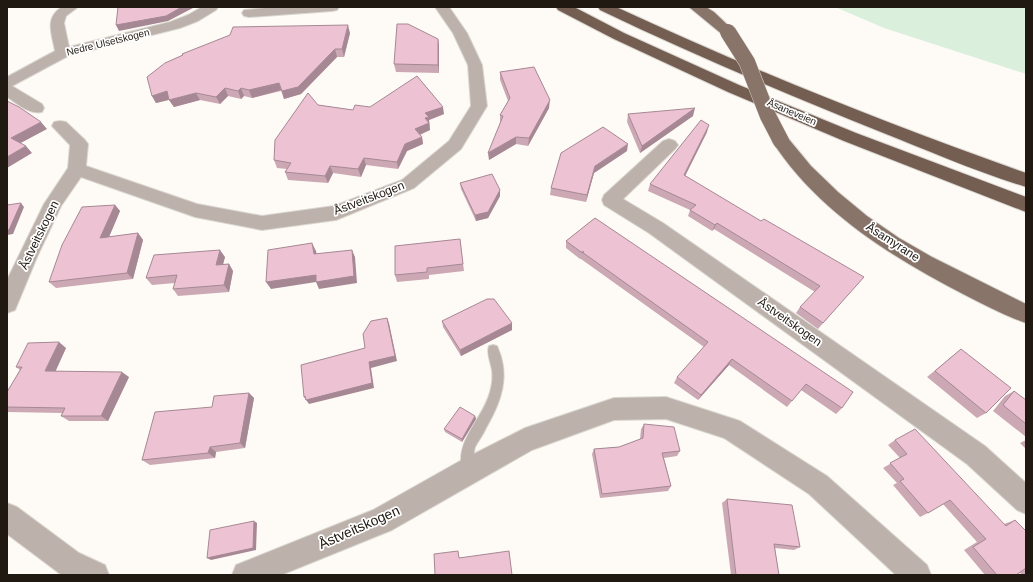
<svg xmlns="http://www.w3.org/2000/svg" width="1033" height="582" font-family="Arial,sans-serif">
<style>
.green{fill:#daf0dd}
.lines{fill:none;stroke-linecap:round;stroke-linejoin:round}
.service-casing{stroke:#dad7d1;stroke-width:2}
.minor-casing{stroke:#dad7d1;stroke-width:2}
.primary-casing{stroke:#dad7d1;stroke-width:2}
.motorway-casing{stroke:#dad7d1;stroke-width:2}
.service{fill:#bdb1ab;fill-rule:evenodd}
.minor{fill:#bdb1ab;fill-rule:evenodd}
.primary{fill:#887469;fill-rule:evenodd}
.motorway{fill:#745e52;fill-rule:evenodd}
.primary-bridge-casing{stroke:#dad7d1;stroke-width:17;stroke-linecap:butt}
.primary-bridge{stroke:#887469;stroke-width:16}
.wall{fill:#cca8b5}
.shaded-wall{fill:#a68894}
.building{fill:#edc3d3;stroke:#a68894}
.labels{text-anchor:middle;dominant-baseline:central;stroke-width:3.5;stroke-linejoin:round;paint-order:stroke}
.far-street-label{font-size:10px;fill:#1f1911;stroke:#fff}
.street-label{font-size:12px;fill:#1f1911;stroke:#fff}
.near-street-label{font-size:14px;fill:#1f1911;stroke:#fff}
</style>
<rect width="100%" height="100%" fill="#fefbf6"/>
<path class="green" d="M835,7H1026V74L884,28Z"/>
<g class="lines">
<defs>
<path id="service" d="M493,345L497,346C511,376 501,402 486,428C483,435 478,441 475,447C472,457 477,466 474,475L469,477L464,475C451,443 483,420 490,392C492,385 493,377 492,370C491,363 486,353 489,346Z"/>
<path id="minor" d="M62,7H78L66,16L64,23L69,47L170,22L188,15L202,7H218L216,10L198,21L180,28L68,56L12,86L42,104L44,108L42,112C29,115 17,103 7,97V77L55,51C52,34 44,18 62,7Z
M276,7H339L337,10L332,11L249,17L244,16L242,13L244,10Z
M435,7H449L467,33L482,65L487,106L461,149L414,188L336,220L262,230L195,217L81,177L61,206L37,257L15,310L7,313V280L44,204L68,168L70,145L52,126L54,122L60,121L66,122L85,140L88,144L86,166L197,204L262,216L334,206L402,180L449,141L471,106L468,65L453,33Z
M669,139L675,141L678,145L675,149L623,199L663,223L985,446L1026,483V514L1017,510L967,464L649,233L604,205L602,200L604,195L663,141Z
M666,397L740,421L827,476L927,565L931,575H896L809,494L724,438L666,419L614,420L532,450L392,530L281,575H232L236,565L373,510L460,461L525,428L614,398Z
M7,503L17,507L79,553L105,565L109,575H63L59,573L7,534Z"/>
<path id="primary" d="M689,7H706L714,12L735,32L733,35L728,36L723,35Z
M781,135L787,137L811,166L838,192L867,216L899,238L932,257L1026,304V323C1005,316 985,305 965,295C893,258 817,211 772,141L775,137Z"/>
<path id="motorway" d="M556,7H574L624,33L739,85L856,133L1026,197V212L844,141L728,92L614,39L558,10Z
M598,7H616C750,69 887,124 1026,173V187C977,172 929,151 881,132C786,94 692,54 600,10Z"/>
</defs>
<use href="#service" class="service-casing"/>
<use href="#minor" class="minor-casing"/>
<use href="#primary" class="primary-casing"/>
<use href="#motorway" class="motorway-casing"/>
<use href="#service" class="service"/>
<use href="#minor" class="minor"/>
<use href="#primary" class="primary"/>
<use href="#motorway" class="motorway"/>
<defs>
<path id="primary-bridge" d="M728,32L747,62L768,116L781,141"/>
</defs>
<use href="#primary-bridge" class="primary-bridge-casing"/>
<use href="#primary-bridge" class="primary-bridge"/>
</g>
<path class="wall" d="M350,33L344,57H337L301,94L284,99L281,91L252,98L244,96L241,99L228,96L220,104L200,100L174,107L169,100L156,103L152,96L182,55V54Z
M438,39L439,46V73L396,72L394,64Z
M500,72L549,108L528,146L516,144L489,160L500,123V115L508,101L500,80Z
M318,105L353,110L370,107L444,114L429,120L430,130L420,135L422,137L423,144L407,151L398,169L366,165L361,177L333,173L328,183L288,180L285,172L287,169L277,168L274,160Z
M628,114L693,116L640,153L627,122Z
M707,132L685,176L858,283L818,329L796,313L800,307L815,292L714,229L712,231L688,216L690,210L648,191L650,184Z
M627,151L594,173L586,202L550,195L551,188Z
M460,183L500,196L488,218L476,221L461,189Z
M115,205L120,211L109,237L138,233L143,240L133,279L56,288L49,282Z
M595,218L842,408L836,414L801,390L787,407L729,365L698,400L674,383L677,377L704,347L581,259H580L566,248V241Z
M460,239L464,271L429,275V279L397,282L395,275Z
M225,257L223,264H229L233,271L229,292L178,296L173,289L175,283L152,285L146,278Z
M442,321L512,330L461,356L443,327Z
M66,348L55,371L129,377L108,421H69L61,416L62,413L7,412V392L20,370L16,367Z
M961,349L986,413L977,418L927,377Z
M1014,391L1026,400V437L993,411L1005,396Z
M249,393L254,398L245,448L216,452L215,458L150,465L142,460L212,407Z
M475,416L476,419L462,442L445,432L444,429Z
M644,424L680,451L677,456L664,458L671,486L668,491L600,498L592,454L594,449L619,447L640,439L641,429Z
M895,440L1004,524L1015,520L1026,531V575H1022L1020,573L1016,575H985L964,550L977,542L943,504L928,513L920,517L893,485L897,483L883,468L900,458L888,445Z
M1026,440V449L1020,443Z
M727,499L800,547L794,550L775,548L779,575H731L722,503Z"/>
<path class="shaded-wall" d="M182,7H193V8L168,21L119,31L116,25Z
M348,25L350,33L344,57L342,49Z
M438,39L439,46V73L438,65Z
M335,49L337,57L301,94L284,99L282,91Z
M279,83L281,90L252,98L249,90Z
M225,88L228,96L220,104L216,97Z
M241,88L244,96L241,99L238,91Z
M167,91L172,99L156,103L152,96Z
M196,93L200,100L174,107L169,100Z
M550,100L549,108L528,146L529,138Z
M443,107L444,114L429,120L430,130L416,136L415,129L425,118V113Z
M695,108L693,116L640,153L642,146Z
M41,122L47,129L17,145L11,138Z
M709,125L707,132L682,182L684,175Z
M422,137L423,144L407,151L398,169L397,162L405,144Z
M516,137V144L489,160L488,153Z
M628,144L627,151L594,173L586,202L587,195L595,166Z
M26,146L32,153L7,168V157Z
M364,158L366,165L361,177L358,169Z
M330,166L333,173L328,183L325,176Z
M500,190V196L488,218L476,221L475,215Z
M21,203L24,207L13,234L7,235V230Z
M115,205L120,211L106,244L100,238Z
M717,223L714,229L712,231L715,225Z
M138,233L143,240L133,279L127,273Z
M312,243L316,251L318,261L314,254Z
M220,250L225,257L221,272L216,265Z
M352,250L355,257L357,283L319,289L316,282L271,289L266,282Z
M229,264L233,271L229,292L224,285Z
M387,318L389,323L397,361L371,368L374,388L309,404L304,397L369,362Z
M512,323V330L461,356L460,350Z
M59,342L66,348L53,377L45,371Z
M732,359L729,365L698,400L701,395Z
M122,372L129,377L108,421L101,416Z
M249,393L254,398L245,448L240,443Z
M475,416L476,419L462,442V439Z
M210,447L216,452L215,458L208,453Z
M254,521L257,523L256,550L211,560L207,558Z"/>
<path class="building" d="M118,7H182L166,16L116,25Z
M397,24H408L438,39V65L394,64Z
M348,25L342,49H335L298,87L282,91L279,83L249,90L241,88L238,91L225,88L216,97L196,93L169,100L167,91L152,96L147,77L165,63L183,55L182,54L230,35L233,27Z
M534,67L550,100L529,138L516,137L488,153L503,116L500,115L510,98L500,72Z
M417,76L443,107L425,113L429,117L425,118L429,123L415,129L422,137L405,144L397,162L364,158L358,169L330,166L325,176L285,172L291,163L274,160L275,140L308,93L318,105L353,110L355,105L370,107Z
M7,101L19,107L41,122L11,138L26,146L7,157Z
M695,108L642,146L628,114Z
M701,120L709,125L684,175L761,221L764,219L864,277L823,323L800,307L820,286L717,223L715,225L690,210L696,205L650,184Z
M603,127L628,144L595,166L587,195L551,188L561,153Z
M492,174L500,190L488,212L475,215L460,183Z
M21,203L9,230H7V205Z
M115,205L100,238L138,233L127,273L49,282L62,245L82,207Z
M595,218L853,392L842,408L806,384L792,401L732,359L701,395L677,377L708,342L582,252H584H581L566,241Z
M460,239L463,264L427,268V272L395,275V246Z
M312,243L314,254L352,250L354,276L316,282V275L266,282L268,250Z
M220,250L216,265L229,264L224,285L173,289L177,275L146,278L154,255Z
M487,299H494L512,323L460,350L442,321Z
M387,318L395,356L369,362L372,383L306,400L305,396L304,397L301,365L365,348L363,334L371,321Z
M59,342L45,371L122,372L101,416H61L65,408L7,407V392L22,367H16L28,343Z
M961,349L1011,388L986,413L935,371Z
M1014,391L1026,400V424L1003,405Z
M249,393L240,443L210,447L208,453L142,460L155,412L212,407L214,396Z
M460,407L475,416L462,439L444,429Z
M644,424L674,427L680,451L662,453L671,486L602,494L594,449L619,447L643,438Z
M915,429L1006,526L1015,520L1026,531V568L1016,575H997L973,547L986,539L950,500L928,513L900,481L904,479L890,463L907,454L895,440Z
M727,499L792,505L800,547L774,544L779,575H736Z
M254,521L253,548L207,558L210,530Z
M458,551L459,558L509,551L512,575H435L434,554Z"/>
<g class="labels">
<g class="far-street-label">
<text transform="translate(108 42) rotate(-14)">Nedre Ulsetskogen</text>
<text transform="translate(792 112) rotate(23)">Åsaneveien</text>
</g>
<g class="street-label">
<text transform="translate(369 198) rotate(-21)">Åstveitskogen</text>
<text transform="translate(39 235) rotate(-64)">Åstveitskogen</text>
<text transform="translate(893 242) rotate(33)">Åsamyrane</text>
<text transform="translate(790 322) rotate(35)">Åstveitskogen</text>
</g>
<g class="near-street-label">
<text transform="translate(359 527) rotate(-24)">Åstveitskogen</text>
</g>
</g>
<rect width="1033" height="582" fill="none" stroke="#1f1911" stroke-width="16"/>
</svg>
